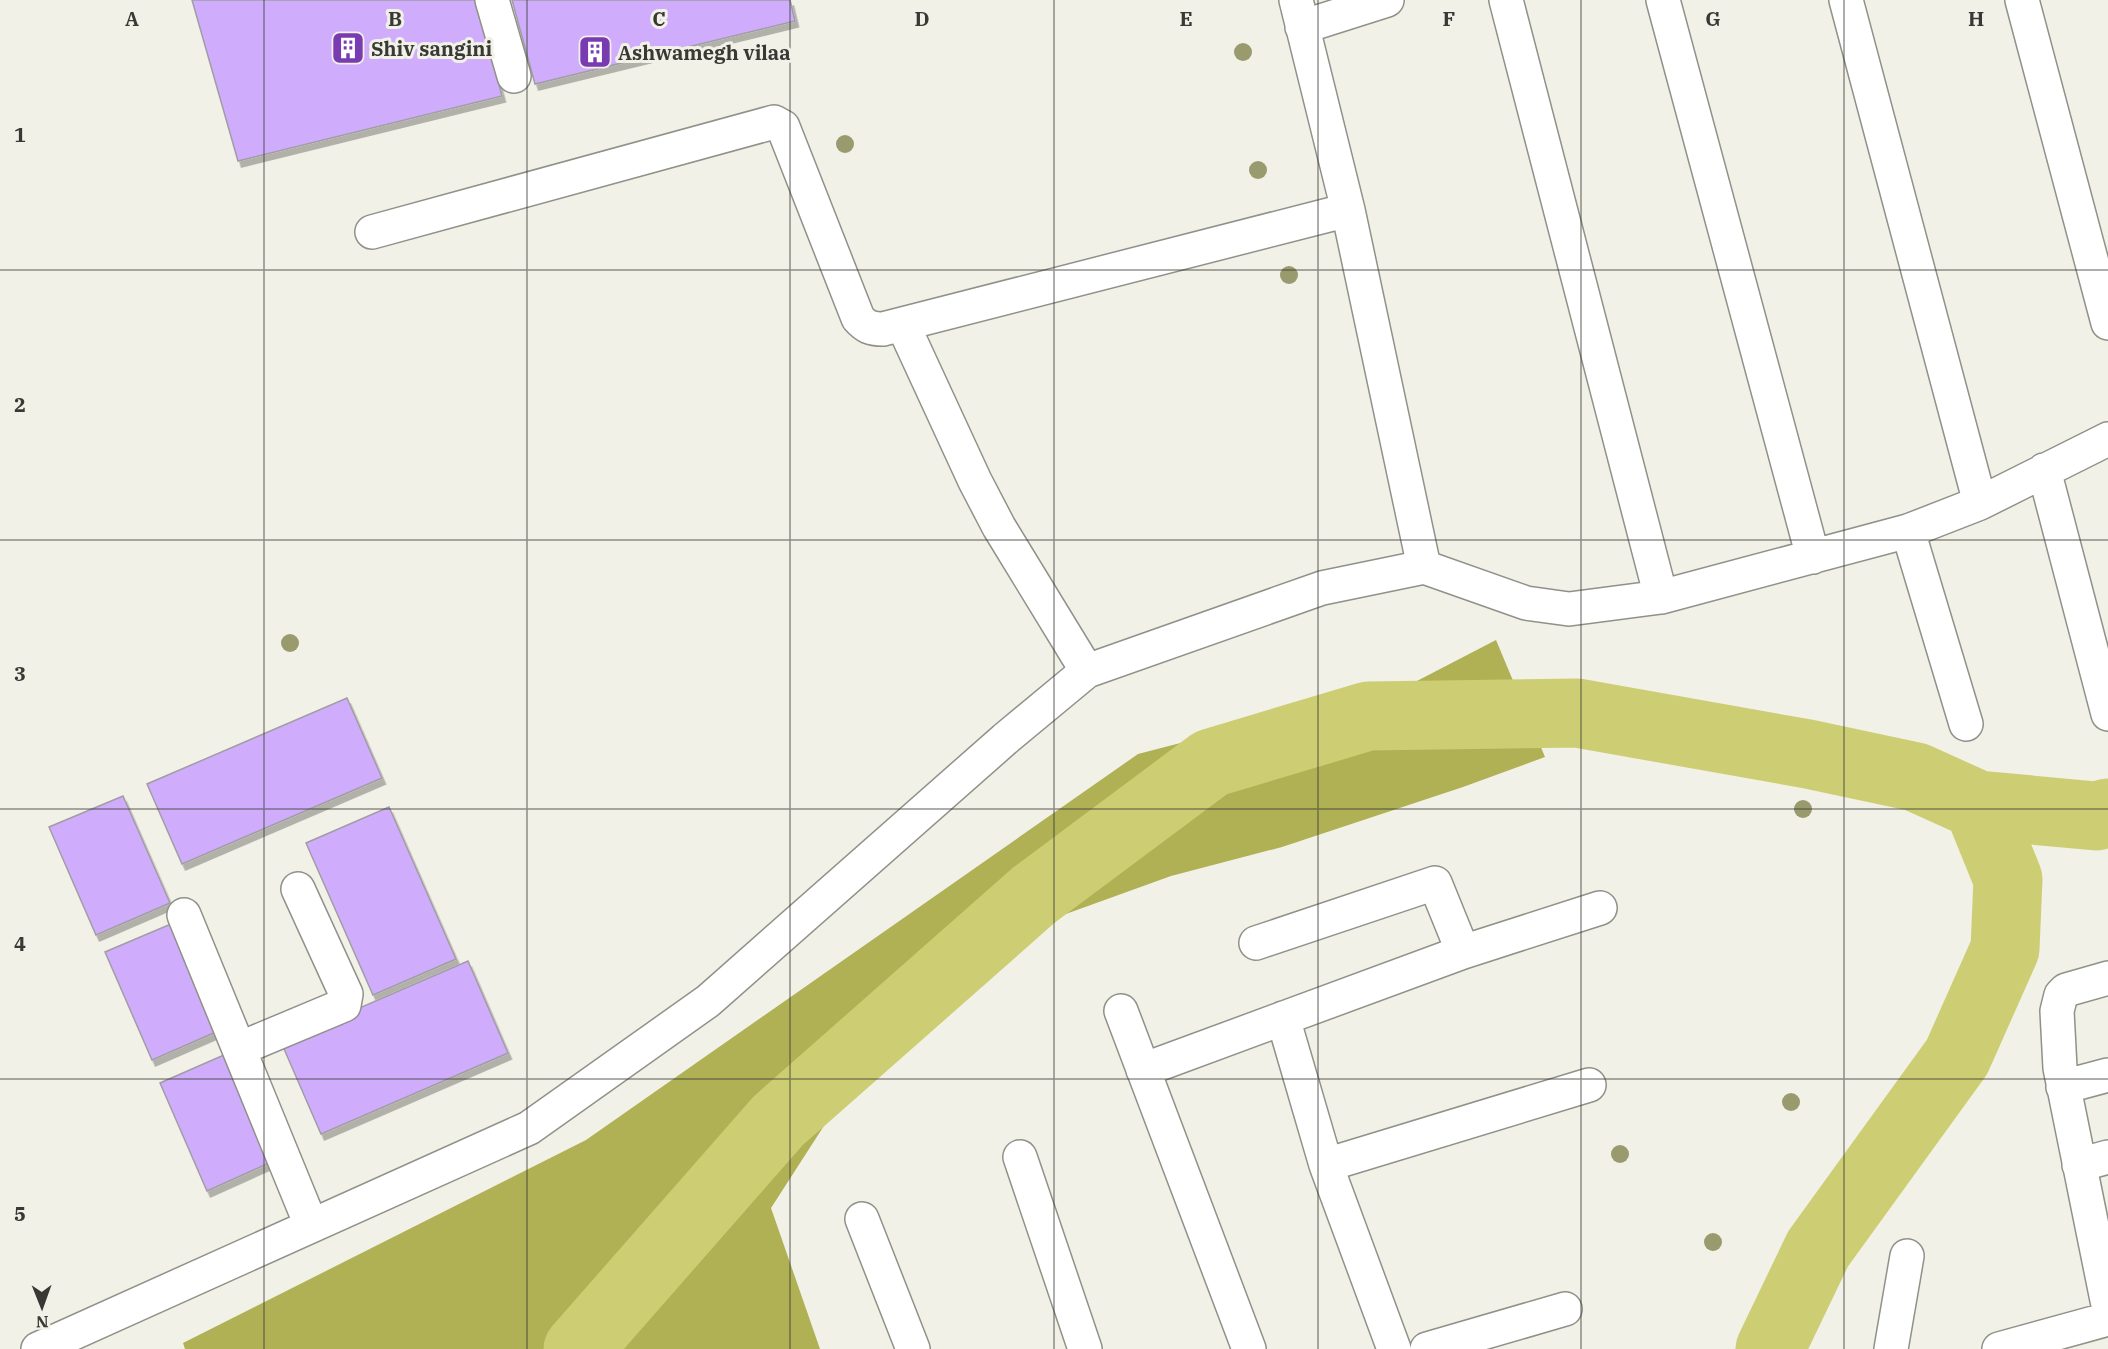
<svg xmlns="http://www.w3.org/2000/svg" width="2108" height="1349" font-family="'IBM Plex Serif',serif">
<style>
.forest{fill:#b0b055}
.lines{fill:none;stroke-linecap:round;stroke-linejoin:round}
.river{stroke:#cdce73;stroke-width:69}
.building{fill:#d0adfc;stroke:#a09da5;stroke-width:1.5;filter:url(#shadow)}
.minor-casing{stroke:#909188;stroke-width:36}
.minor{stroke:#fff;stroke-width:33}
.tree{fill:#9a9a6f}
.grid{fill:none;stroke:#383935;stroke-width:1.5;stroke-opacity:0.55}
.labels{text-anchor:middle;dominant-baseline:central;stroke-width:6;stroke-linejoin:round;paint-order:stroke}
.poi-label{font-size:20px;font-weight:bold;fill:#383935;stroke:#f1f1e7;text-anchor:start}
.grid-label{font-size:20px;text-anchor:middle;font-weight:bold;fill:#383935;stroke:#f1f1e7;stroke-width:6;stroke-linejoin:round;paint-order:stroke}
</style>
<defs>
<filter id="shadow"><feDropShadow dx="3.5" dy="6" stdDeviation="0" flood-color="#0004"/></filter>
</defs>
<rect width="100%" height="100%" fill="#f1f1e7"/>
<path class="forest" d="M1496,640L1545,757L1463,787L1282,847L1171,876L1008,935L929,1025L829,1118L771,1208L820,1349H185L183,1343L586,1140L1138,754L1415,682Z"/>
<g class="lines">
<path class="river" d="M1978,805L2096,816L2108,813
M578,1349L778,1121L1034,895L1211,763L1368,716L1577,713L1808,754L1916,777L1978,805L2008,879L2005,949L1957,1057L1818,1249L1770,1349"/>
</g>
<path class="building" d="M192,0H476L502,96L238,161Z
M512,0H790L795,21L535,84Z
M347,698L382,778L182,864L147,784Z
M123,796L170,903L96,935L49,827Z
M389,807L456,959L373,995L306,843Z
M178,921L225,1028L152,1060L105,952Z
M468,961L508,1053L321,1134L281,1042Z
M233,1051L280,1158L207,1191L160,1083Z"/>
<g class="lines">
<defs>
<path id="minor" d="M492,0L514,76
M1296,0L1348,210L1424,567
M1506,0L1661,597
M1663,0L1813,557
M1846,0L1980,503
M2022,0L2108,323
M1302,27L1387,0
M372,232L774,122L783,127L858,318C866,327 871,329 883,329L1348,210
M903,325L975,481L999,527L1087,671
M2044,470L2108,714
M1908,531L1966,724
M184,915L311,1225
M1256,943L1435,883L1463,952
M2108,978L2066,990L2061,995L2057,1011L2060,1068L2108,1305
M1121,1011L1249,1349
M1283,1018L1326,1165L1394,1349
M239,1049L344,1005L346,994L298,889
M1143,1070L1463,952L1600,908
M2063,1087L2108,1075
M1020,1157L1085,1349
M1326,1165L1589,1085
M2079,1165L2108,1157
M862,1219L913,1349
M38,1349L529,1128L708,1001L1005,739L1087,671L1322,588L1424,567L1526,603L1569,609L1661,597L1908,531L1980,503L2108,439
M1427,1349L1565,1309
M1891,1349L1907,1256
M1999,1349L2108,1319"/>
</defs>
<use href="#minor" class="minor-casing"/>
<use href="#minor" class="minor"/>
</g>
<g class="tree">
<circle cx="1243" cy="52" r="9"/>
<circle cx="845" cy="144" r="9"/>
<circle cx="1258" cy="170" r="9"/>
<circle cx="1289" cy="275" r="9"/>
<circle cx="290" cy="643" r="9"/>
<circle cx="1803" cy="809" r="9"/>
<circle cx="1791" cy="1102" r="9"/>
<circle cx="1620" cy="1154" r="9"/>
<circle cx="1713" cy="1242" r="9"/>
</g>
<path class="grid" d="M264,0V1349M527,0V1349M790,0V1349M1054,0V1349M1318,0V1349M1581,0V1349M1844,0V1349M0,270H2108M0,540H2108M0,809H2108M0,1079H2108"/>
<defs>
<symbol id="building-square" viewBox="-11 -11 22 22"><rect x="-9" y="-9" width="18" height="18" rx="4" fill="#783bb1" stroke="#f1f1e7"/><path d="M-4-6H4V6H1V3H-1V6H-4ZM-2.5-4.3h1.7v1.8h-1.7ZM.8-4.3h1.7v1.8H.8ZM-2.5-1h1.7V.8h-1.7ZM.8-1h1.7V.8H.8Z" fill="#fff"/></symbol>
</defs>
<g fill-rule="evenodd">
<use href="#building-square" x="329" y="29" width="38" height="38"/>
<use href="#building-square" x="576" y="33" width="38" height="38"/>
</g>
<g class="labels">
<g class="poi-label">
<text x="371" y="48">Shiv sangini</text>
<text x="618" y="52">Ashwamegh vilaa</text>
</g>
</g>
<g class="grid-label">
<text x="132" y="26">A</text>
<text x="395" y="26">B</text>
<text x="659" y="26">C</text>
<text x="922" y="26">D</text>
<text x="1186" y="26">E</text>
<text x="1449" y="26">F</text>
<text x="1713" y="26">G</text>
<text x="1976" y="26">H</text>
<text x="20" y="142">1</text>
<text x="20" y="412">2</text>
<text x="20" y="681">3</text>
<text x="20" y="951">4</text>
<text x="20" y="1221">5</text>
</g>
<g transform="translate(42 1307) rotate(179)" stroke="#f1f1e7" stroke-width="4.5" paint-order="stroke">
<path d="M0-4.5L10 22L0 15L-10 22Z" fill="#383935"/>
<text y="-9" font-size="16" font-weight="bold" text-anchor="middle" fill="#383935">N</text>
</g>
</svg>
